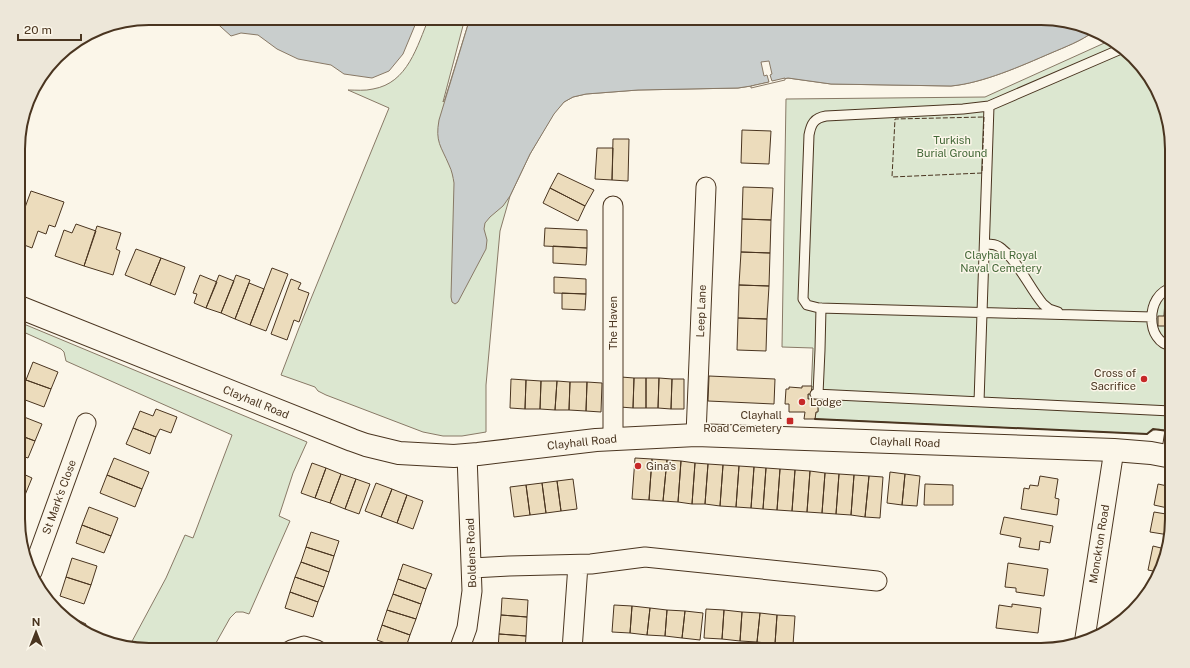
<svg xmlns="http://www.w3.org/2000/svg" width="1190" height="668" font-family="'Public Sans',sans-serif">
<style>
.green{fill:#dce7d0;stroke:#887966}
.water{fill:#c9cecd;stroke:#887966}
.pier{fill:#fbf6e9;stroke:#887966}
.building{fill:#ecdcbc;stroke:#4a3520}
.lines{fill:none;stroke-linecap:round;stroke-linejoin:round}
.lane-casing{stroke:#4a3520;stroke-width:11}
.street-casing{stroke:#4a3520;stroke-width:21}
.secondary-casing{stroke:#4a3520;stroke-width:24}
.lane{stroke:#fbf6e9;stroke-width:9}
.street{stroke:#fbf6e9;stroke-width:19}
.secondary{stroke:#fbf6e9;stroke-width:22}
.fence{stroke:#4a3520;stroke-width:1;stroke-dasharray:5 2;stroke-linecap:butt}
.wall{stroke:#4a3520;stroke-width:2}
.poi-dot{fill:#c62828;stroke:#fbf6e9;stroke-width:1.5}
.labels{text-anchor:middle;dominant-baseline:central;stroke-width:3;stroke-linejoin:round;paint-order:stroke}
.park-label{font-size:11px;fill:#436837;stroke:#fbf6e9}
.street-label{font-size:11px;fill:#4a3520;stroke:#fbf6e9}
.poi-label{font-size:11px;fill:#4a3520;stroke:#fbf6e9;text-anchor:end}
.rim{fill:none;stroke:#4a3520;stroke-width:2}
</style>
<rect width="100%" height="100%" fill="#fbf6e9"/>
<path class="green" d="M429,18H465L443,102L445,99L470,18H1042L1093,32C1081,41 1065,47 1051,53C1021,66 983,83 951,86L831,84L788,78L751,86L738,88L638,90L586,94L573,97L564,102L554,113L530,154L510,196L500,231L486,385V432L462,436H443L423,432L326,395L318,391L315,387L281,375L299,328L389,108L348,90C356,90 365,91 373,89C408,83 417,46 429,18Z
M1111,40L1150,76L1172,140V432C1160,429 1157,427 1147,434L815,419L816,412L818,411V399H808V394H811L813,348L782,347L786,99L985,97Z
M19,322L307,442L293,473L279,516L290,521L249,614L243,612H236L230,618L212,650H148L130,645L166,578L185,535L193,538L232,435L66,361L64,352L61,349L19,330Z"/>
<path class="water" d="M149,18H174L161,24L155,23L151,25L140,24L126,23Z
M211,18H418L403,54L389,71L372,78L344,74L331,65L298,59L277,49L258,35L241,33L231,36Z
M470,18H1042L1093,32C1081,41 1065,47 1051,53C1021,66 983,83 951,86L831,84L788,78L751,86L738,88L638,90L586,94L573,97L564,102L554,114L530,154L510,196L503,206L490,217L485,223L484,229L487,240L486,249L458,302L455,304L452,302L451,297L454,183C453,177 452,171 449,165C441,146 435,142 439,120Z"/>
<path class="pier" d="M769,61L772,74L770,75L772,81L785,78V80L751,88V86L769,82L767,75L764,76L761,62Z"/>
<path class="building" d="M742,130L771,131L769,164L741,163Z
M613,139H629L628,181L612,180Z
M597,148H613L612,180L595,179Z
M558,173L594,190L585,206L550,188Z
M743,187L773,188L771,220L742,219Z
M550,188L585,206L578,221L543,203Z
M19,189L24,190L19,204Z
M31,191L64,202L55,227L49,225L46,234L38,231L32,248L19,243V224Z
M19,212L23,213L19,224Z
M742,219L771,220L770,253L741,252Z
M76,224L96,231L84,266L55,256L64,230L72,233Z
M97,226L121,233L116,249L120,251L113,275L84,266Z
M545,228L587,230V248L544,246Z
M553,246L587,248L586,265L553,263Z
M136,249L161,258L150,285L125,275Z
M741,252L770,253L769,286L739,285Z
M161,258L185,267L175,295L150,285Z
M272,268L288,274L266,331L250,325Z
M200,275L217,282L206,308L194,303L197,294L193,293Z
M219,275L234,281L221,313L206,308Z
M236,275L250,280L235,319L221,313Z
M554,277L586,279V294L554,293Z
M291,279L301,283L298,289L309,293L299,322L294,320L287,340L271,334Z
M249,283L264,289L250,325L235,319Z
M739,285L769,286L767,319L738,318Z
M562,293L586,294L585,310L562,309Z
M1165,300H1172V336H1170V326H1158V316H1164Z
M738,318L767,319L766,351L737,350Z
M33,362L58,372L51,389L26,380Z
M709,376L775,379L774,404L708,401Z
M621,377L634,378L633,408L620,407Z
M634,378H646V408H633Z
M646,378H659L658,408H646Z
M659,378L672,379L671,409L658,408Z
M511,379L526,380L525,409L510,408Z
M672,379H684V409H671Z
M26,380L51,389L44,407L20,398Z
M526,380L541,381L540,409H525Z
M541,381H557L555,410L540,409Z
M557,381L570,382L569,410H555Z
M570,382H587L586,411L569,410Z
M587,382L602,383L601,412L586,411Z
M802,386H812L811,394H808V399H818V412H816L815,419H804L805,412H789V404H785L786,389H789V387L802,388Z
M156,409L177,417L171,433L160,429L156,437L133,428L140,411L153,416Z
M19,415L42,424L35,441L19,435Z
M133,428L156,437L150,454L126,444Z
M19,435L35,441L28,458L19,455Z
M114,458L149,472L142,489L107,475Z
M635,458L652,459L649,500L632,499Z
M652,459L667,460L663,501L649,500Z
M667,460L681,461L678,502L663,501Z
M681,461L695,463L692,504L678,502Z
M312,463L326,468L315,498L301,493Z
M695,463L708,464L705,504H692Z
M708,464L723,465L720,506L705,504Z
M723,465L739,466L736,507L720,506Z
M739,466L754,467L751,508L736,507Z
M754,467L766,468L763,509L751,508Z
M326,468L341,474L330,503L315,498Z
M766,468L780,469L777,510L763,509Z
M780,469L795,470L792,511L777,510Z
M795,470L810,471L807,512L792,511Z
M810,471L825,473L822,513L807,512Z
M19,472L32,478L25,495L19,493Z
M890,472L905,474L902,505L887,503Z
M825,473L839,474L836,514L822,513Z
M341,474L356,479L345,509L330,503Z
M839,474L854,475L851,515L836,514Z
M905,474L920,476L917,506L902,505Z
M107,475L142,489L135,507L100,493Z
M854,475L869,476L865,517L851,515Z
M869,476L883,477L880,518L865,517Z
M1040,476L1058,479L1055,498L1059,499L1057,515L1021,509L1024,488L1029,489L1030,485L1038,486Z
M356,479L370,484L359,514L345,509Z
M573,479L577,509L561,511L557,481Z
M557,481L561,511L546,513L542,483Z
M376,483L392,489L381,517L365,511Z
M542,483L546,513L530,515L526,485Z
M925,484L953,485V505H924Z
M1158,484L1172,487V509L1154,505Z
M526,485L530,515L514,517L510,487Z
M392,489L407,495L397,523L381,517Z
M19,493L25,495L19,509Z
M407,495L423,501L413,529L397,523Z
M89,507L118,518L111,536L82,525Z
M1154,512L1172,515V528L1169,535L1150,532Z
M1004,517L1053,526L1050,543L1040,541L1039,550L1019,547L1021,538L1000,534Z
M82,525L111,536L104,553L76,543Z
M311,532L339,541L334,556L306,547Z
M1153,546L1165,549L1158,572L1148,570Z
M306,547L334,556L329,572L301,562Z
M72,558L97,566L91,585L66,577Z
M301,562L329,572L324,587L295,577Z
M1008,563L1048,569L1044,596L1016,592V588L1005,587Z
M403,564L432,574L426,589L398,579Z
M66,577L91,585L84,604L60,596Z
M295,577L324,587L318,602L290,592Z
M398,579L426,589L421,604L393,594Z
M1144,587L1151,588L1143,597Z
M290,592L318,602L313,617L285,608Z
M393,594L421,604L416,619L387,610Z
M502,598L528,600L527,617L501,615Z
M1012,604L1041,608L1038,633L996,628L999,605L1012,607Z
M614,605L632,606L630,633L612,632Z
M632,606L650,608L647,635L630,633Z
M650,608L667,610L665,636L647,635Z
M706,609L724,610L722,639L704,638Z
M387,610L416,619L410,635L382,625Z
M667,610L685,611L682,638L665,636Z
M724,610L742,612L740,641L722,639Z
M685,611L703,613L700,640L682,638Z
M742,612L760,613L757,642L740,641Z
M63,613L86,624L83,632Z
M760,613L777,615L775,644L757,642Z
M501,615L527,617L526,636L499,634Z
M777,615L795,616L793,645L775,644Z
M382,625L410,635L405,650L377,640Z
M499,634L526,636L525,650H498Z
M1007,644L1036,649V650H1006Z"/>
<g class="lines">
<defs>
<path id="lane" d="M1121,49L989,106L963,109L826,116C814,118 811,124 809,135L803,299L807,305L819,308L1152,317
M985,244C991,244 997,244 1002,249C1018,261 1030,289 1043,304L1049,309L1058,312
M1172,288C1145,294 1145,343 1172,346
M815,394L1171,411
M818,394L820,350L821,308
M979,402L989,106
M1166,456L1170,431L1172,403"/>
<path id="street" d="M613,206V439
M696,435L706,187
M472,568L509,566L591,564L645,557L877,581
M32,572L86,423
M1085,638L1114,450
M291,650L304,646L317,650
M459,650L467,628L472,591L467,455
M572,650L578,565"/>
<path id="secondary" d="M19,307L352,440L366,445L399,453L454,456L478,454L596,440L696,435L1114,450L1151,453L1172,457"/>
</defs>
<use href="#lane" class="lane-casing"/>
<use href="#street" class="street-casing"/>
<use href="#secondary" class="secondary-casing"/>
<use href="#lane" class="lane"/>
<use href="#street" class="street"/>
<use href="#secondary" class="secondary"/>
<path class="fence" d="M984,117L982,173L892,177L895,119Z"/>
<path class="wall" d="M815,419L1147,434L1153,429L1168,431"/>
</g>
<g class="poi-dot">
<circle cx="1144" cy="379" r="4"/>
<circle cx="802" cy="402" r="4"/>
<rect x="786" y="417" width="8" height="8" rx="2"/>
<circle cx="638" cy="466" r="4"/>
</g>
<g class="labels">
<g class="park-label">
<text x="952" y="140">Turkish<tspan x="952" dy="13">Burial Ground</tspan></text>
<text x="1001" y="255">Clayhall Royal<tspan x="1001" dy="13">Naval Cemetery</tspan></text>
</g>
<g class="street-label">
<text transform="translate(701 311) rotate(-88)">Leep Lane</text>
<text transform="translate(613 323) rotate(-90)">The Haven</text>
<text transform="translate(256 402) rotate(22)">Clayhall Road</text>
<text transform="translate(582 442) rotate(-6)">Clayhall Road</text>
<text transform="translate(905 442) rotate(2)">Clayhall Road</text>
<text transform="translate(59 497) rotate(-70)">St Mark's Close</text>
<text transform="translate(1099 544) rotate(-81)">Monckton Road</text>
<text transform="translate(471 553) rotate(-92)">Boldens Road</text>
</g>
<g class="poi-label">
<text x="1136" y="373">Cross of<tspan x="1136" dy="13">Sacrifice</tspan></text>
<text x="810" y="402" text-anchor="start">Lodge</text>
<text x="782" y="415">Clayhall<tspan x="782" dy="13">Road Cemetery</tspan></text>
<text x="646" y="466" text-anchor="start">Gina's</text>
</g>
</g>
<path d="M0 0H1190V668H0ZM149 25H1041A124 124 0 0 1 1165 149V519A124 124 0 0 1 1041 643H149A124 124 0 0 1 25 519V149A124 124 0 0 1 149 25Z" fill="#ede7d9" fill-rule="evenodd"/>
<path class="rim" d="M149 25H1041A124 124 0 0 1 1165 149V519A124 124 0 0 1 1041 643H149A124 124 0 0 1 25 519V149A124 124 0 0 1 149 25Z"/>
<g transform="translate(36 632)" stroke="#fbf6e9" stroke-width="3" paint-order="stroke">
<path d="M0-3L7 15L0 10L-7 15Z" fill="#4a3520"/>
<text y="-6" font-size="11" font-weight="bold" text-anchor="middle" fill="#4a3520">N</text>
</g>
<path d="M18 34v6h63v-6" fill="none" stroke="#4a3520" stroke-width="2"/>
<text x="24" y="34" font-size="12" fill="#4a3520" stroke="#fbf6e9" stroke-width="3" paint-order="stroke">20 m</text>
</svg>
